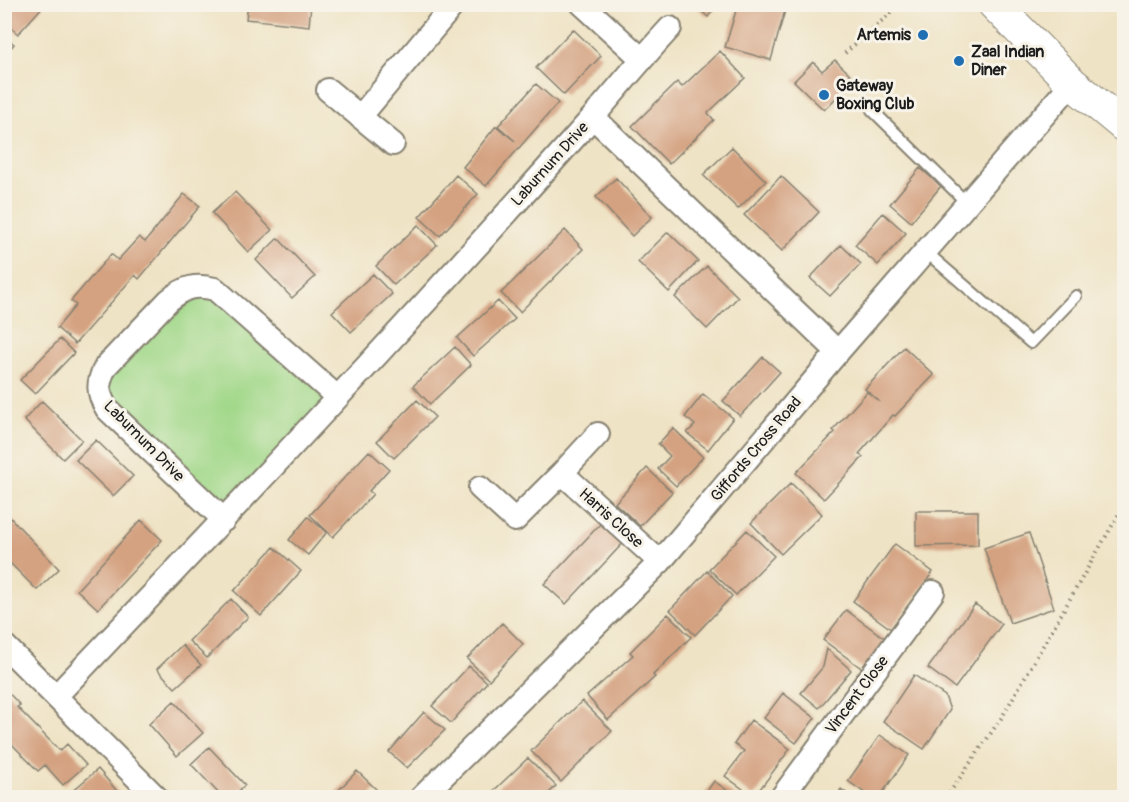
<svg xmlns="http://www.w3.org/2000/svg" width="1129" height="802" font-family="Pangolin,sans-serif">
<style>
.green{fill:#a1d889;stroke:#5e7a52;stroke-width:1.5}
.building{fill:#d4a281}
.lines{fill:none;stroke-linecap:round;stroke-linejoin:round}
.service-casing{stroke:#868070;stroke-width:14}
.minor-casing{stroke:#868070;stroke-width:26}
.secondary-casing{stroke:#868070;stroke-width:34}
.path{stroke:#868070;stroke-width:4;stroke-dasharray:1.5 4.5;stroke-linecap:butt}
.service{stroke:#fff;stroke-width:10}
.minor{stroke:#fff;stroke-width:22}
.secondary{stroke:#fff;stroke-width:32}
.poi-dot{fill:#1f6fb2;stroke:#f7f3e8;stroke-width:2}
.labels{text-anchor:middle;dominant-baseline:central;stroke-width:6;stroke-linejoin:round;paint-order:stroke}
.poi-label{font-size:16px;font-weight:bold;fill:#1c1c1c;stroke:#f7f3e8;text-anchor:start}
.street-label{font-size:16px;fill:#1c1c1c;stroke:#f7f3e8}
</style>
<rect width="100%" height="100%" fill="#f7f3e8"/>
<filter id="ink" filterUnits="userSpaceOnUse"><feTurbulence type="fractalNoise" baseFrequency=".0167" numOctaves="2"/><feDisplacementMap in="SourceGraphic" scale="12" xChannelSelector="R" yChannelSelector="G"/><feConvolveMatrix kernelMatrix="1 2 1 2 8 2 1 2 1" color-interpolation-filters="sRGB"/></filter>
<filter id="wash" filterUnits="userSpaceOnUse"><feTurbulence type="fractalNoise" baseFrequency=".008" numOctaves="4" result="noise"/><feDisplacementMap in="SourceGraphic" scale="24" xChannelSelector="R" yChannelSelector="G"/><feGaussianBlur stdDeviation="1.35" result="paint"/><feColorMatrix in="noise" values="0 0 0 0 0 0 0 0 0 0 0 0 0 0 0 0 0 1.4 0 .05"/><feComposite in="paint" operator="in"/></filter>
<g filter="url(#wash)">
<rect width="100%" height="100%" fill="#efe3c5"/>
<path class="green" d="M200,285L337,397L224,520L107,409L100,376Z"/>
<g id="blocks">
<path class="building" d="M4,4H45L18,34L4,22Z
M248,4H311L309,26L246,19Z
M693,4H718L708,17Z
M738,4H776L786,7L771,60L725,47Z
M573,29L601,56L564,95L536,68Z
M4,36L14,44L4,56Z
M720,51L745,78L708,113L714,120L669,164L632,126L677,82L682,87Z
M835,60L855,79L824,110L794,81L813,62L822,71Z
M536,84L558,103L486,186L463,167L496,126L515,141L498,126Z
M732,147L766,181L738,209L703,175Z
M920,168L941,186L911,222L890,204Z
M456,175L478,194L440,236L419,217Z
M781,176L819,212L782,251L744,215Z
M616,178L652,217L632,236L596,197Z
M235,192L272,230L248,252L212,213Z
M184,194L200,206L139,279L135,275L75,344L57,328L76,305L71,301L111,254L118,260L139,237L145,242Z
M883,213L906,233L878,265L855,245Z
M418,225L437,245L394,285L376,266Z
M565,230L583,249L520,312L501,293Z
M668,232L698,261L669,292L638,262Z
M278,238L315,277L292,298L256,260Z
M841,245L861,264L830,296L810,278Z
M707,266L738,297L707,329L675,297Z
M373,274L392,294L351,332L332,312Z
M498,301L515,319L473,356L457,338Z
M60,339L74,353L35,394L20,380Z
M455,347L471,365L430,404L413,386Z
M904,347L934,375L895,416L893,415L859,454L863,457L824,499L796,473L835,432L833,430L867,392L880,402L865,389Z
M763,357L780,372L740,416L723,401Z
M703,394L733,418L708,450L687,433L695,425L685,417Z
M417,400L435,417L394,458L377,441Z
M42,401L82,440L63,459L24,420Z
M673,428L703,457L676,486L658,469L670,456L658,444Z
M96,440L133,476L113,496L76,460Z
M369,451L389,469L369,491L373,494L333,537L310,515Z
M647,468L672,492L640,526L615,503Z
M791,483L822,514L781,554L751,523Z
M4,511L59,569L37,590L4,557Z
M916,511H978V545L916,546Z
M308,517L327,532L308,555L289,540Z
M141,520L162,540L98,609L77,590Z
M603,521L625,541L566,604L544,584Z
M747,530L774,556L736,595L709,569Z
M1029,533L1054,608L1010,623L984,548Z
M895,544L933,572L891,629L853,601Z
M274,547L301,571L261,616L234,591Z
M707,571L732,596L695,635L670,610Z
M231,599L248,617L207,658L189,641Z
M975,604L1002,624L955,688L928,668Z
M846,610L887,640L864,670L823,640Z
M668,614L691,637L653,675L655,677L608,720L587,696L633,655L630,652Z
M502,623L523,644L489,680L467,659Z
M182,645L201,665L175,688L157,669Z
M827,649L851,670L819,708L801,693L823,667Z
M469,666L487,682L451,723L432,706Z
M914,675L945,696L950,710L924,749L883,721Z
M4,688L20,705L17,707L60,751L67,744L86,765L63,785L45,765L38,771L4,736Z
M783,693L815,718L796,743L764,718Z
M174,701L203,733L177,756L149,724Z
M582,701L612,731L561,782L531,751Z
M424,712L445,730L407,768L389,752Z
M751,720L790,749L754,797L725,776L744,751L734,744Z
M880,735L909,755L879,798H872L848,781Z
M209,747L245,785L231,798H223L191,764Z
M528,758L556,786L544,798H486Z
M98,769L123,798H74L70,793Z
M357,771L376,789L369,798H331Z
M714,781L738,798H702Z
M841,789L853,798H836Z"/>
</g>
</g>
<g filter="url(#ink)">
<use href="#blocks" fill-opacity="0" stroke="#868070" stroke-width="1.5"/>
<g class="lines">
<defs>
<path id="service" d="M872,110L967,203
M925,251L1031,343L1076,296"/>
<path id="minor" d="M582,4L642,59
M328,90L393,144
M360,117L454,4
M593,117L838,352
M562,473L598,434
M480,488L515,520L562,473L660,562
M224,520L107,409C97,393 97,382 106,366L169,300C185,287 195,284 215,289L337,397
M4,645L157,798
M56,696C237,506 418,314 592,118C618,88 643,57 670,28
M421,798L660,562L838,352L1072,83
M781,798L933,592"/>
<path id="secondary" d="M994,4L1072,83L1124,126"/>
</defs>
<use href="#service" class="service-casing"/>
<use href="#minor" class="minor-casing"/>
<use href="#secondary" class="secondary-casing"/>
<path class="path" d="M845,53L901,4
M946,798L1002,717L1124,505"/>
<use href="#service" class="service"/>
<use href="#minor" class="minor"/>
<use href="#secondary" class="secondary"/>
</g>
</g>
<g class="poi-dot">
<circle cx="923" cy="35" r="6"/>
<circle cx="959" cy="61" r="6"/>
<circle cx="824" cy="95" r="6"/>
</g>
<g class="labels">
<g class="poi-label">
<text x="911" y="35" text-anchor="end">Artemis</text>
<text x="971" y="52">Zaal Indian<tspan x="971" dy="18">Diner</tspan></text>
<text x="836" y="86">Gateway<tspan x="836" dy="18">Boxing Club</tspan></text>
</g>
<g class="street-label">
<text transform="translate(550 164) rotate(-48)">Laburnum Drive</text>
<text transform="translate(144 441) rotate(45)">Laburnum Drive</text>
<text transform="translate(756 449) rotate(-50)">Giffords Cross Road</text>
<text transform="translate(611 518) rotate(42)">Harris Close</text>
<text transform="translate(857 695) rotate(-53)">Vincent Close</text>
</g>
</g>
<rect width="1129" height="802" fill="none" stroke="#f7f3e8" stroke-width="24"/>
</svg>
